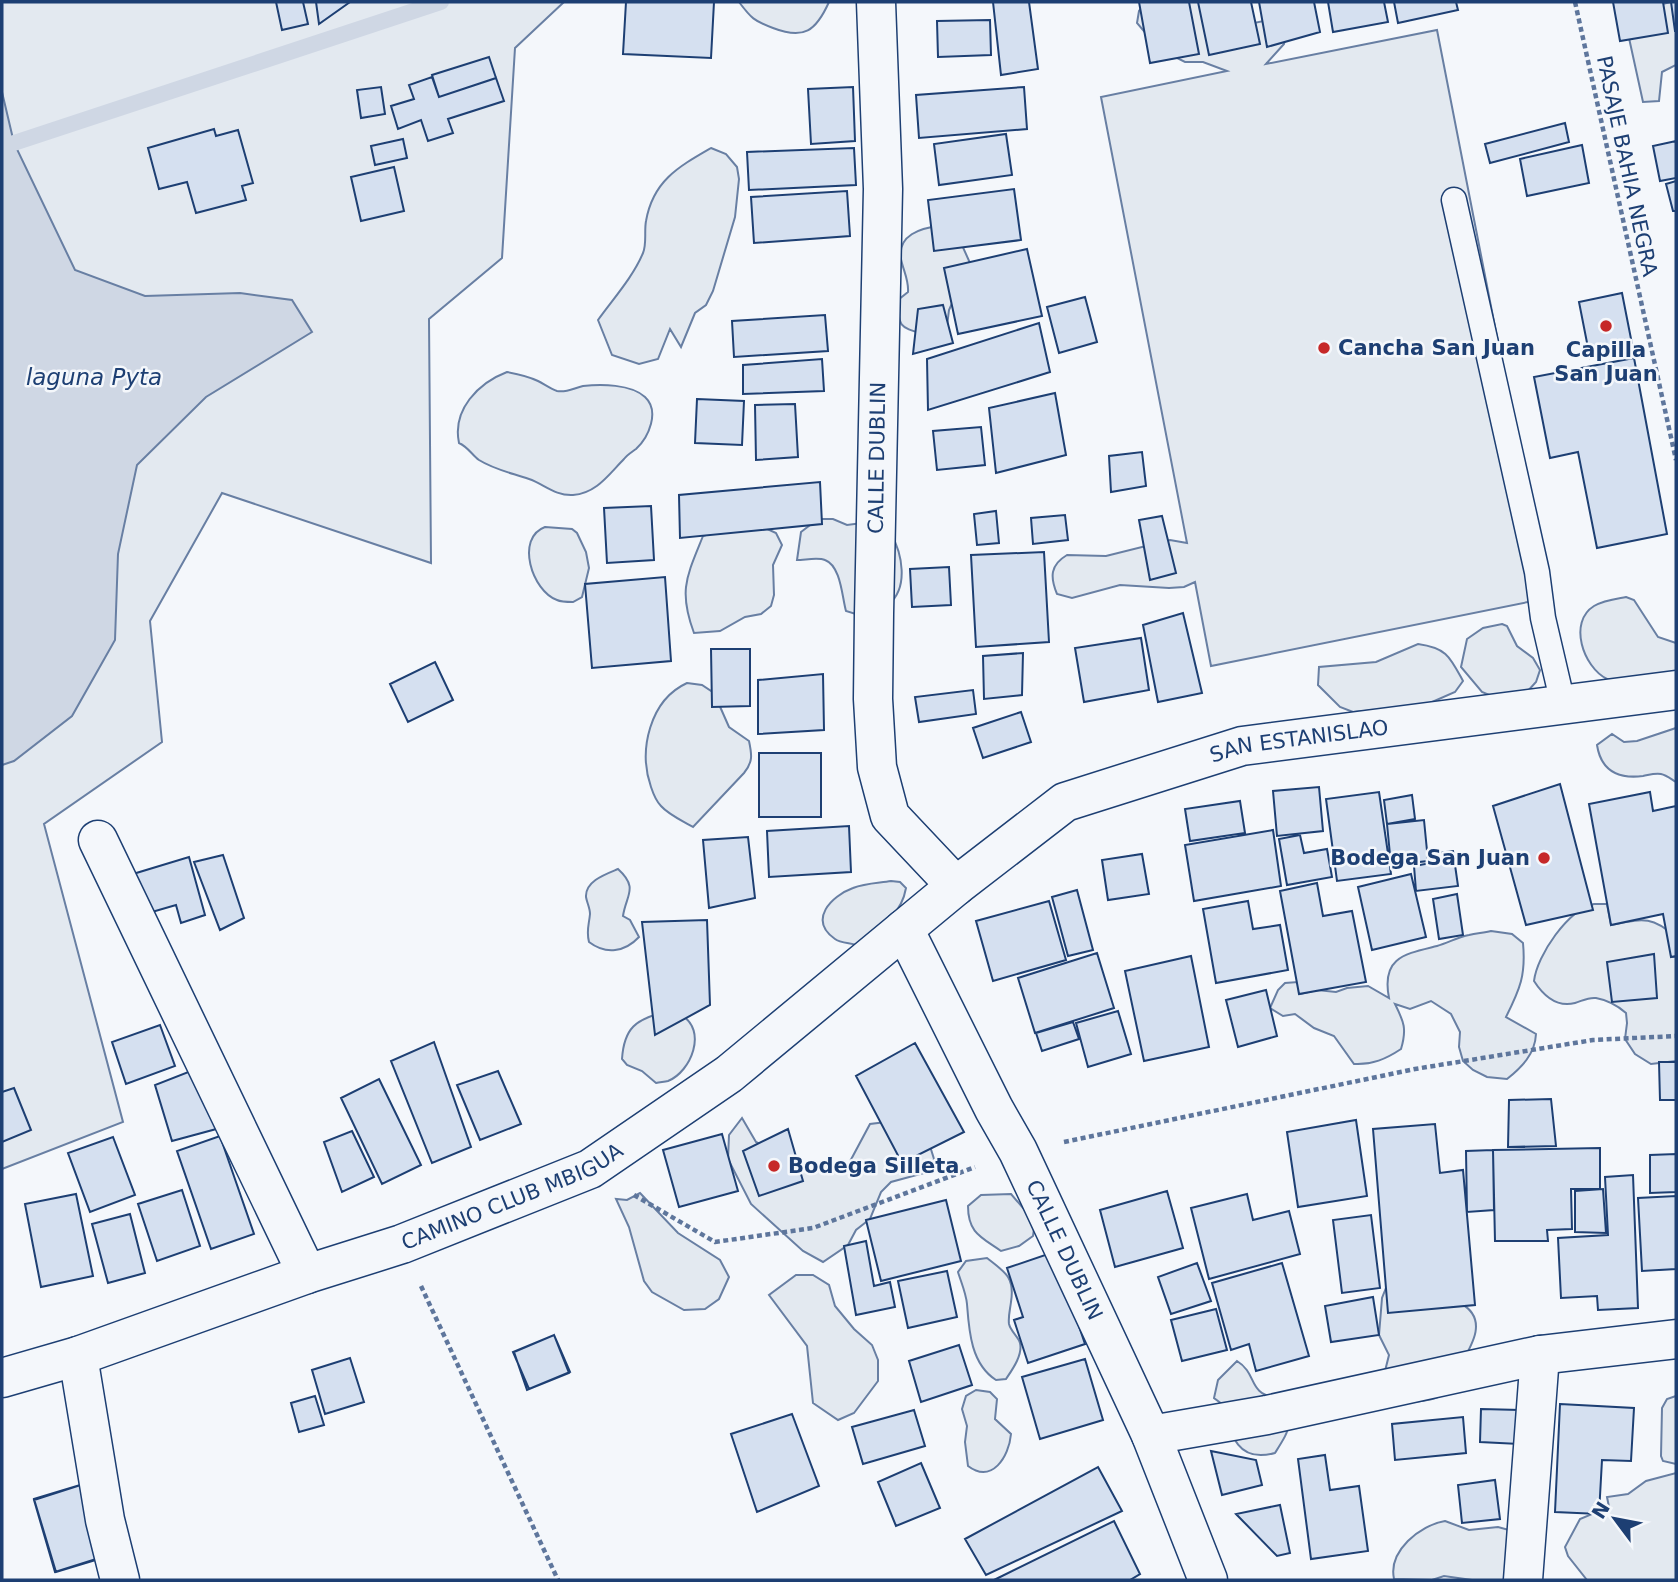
<svg xmlns="http://www.w3.org/2000/svg" width="1678" height="1582" font-family="'DejaVu Sans',sans-serif">
<style>
.green{fill:#e3e9f0;stroke:#687fa3;stroke-width:2}
.water{fill:#cfd7e4;stroke:#687fa3;stroke-width:2}
.lines{fill:none;stroke-linecap:round;stroke-linejoin:round}
.stream{stroke:#cfd7e4;stroke-width:16}
.building{fill:#d5e0f0;stroke:#1d3f73;stroke-width:2}
.service-casing{stroke:#1d3f73;stroke-width:27}
.minor-casing{stroke:#1d3f73;stroke-width:41}
.secondary-casing{stroke:#1d3f73;stroke-width:41}
.path{stroke:#5e769c;stroke-width:4.5;stroke-dasharray:5 3.5;stroke-linecap:butt}
.service{stroke:#f4f7fb;stroke-width:24}
.minor{stroke:#f4f7fb;stroke-width:38}
.secondary{stroke:#f4f7fb;stroke-width:38}
.poi-dot{fill:#c62828;stroke:#f4f7fb;stroke-width:2.5}
.labels{text-anchor:middle;dominant-baseline:central;stroke-width:5;stroke-linejoin:round;paint-order:stroke}
.street-label{font-size:21px;fill:#1d3f73;stroke:#f4f7fb}
.poi-label{font-size:21px;font-weight:bold;fill:#1d3f73;stroke:#f4f7fb;text-anchor:start}
.water-label{font-size:23px;font-style:italic;fill:#1d3f73;stroke:#f4f7fb}
</style>
<rect width="100%" height="100%" fill="#f4f7fb"/>
<path class="green" d="M2,2H564L515,48L502,258L429,319L431,563L222,493L150,621L162,742L44,824L123,1122L2,1169Z
M739,2H829C816,31 804,40 773,28C754,21 751,18 739,2Z
M1146,2H1218L1221,9L1240,26L1273,19L1287,28L1284,44L1266,64L1437,30L1548,598L1211,666L1195,582L1184,587L1169,588L1120,585L1072,598L1057,594C1050,577 1050,565 1067,555L1106,556L1170,540L1187,543L1101,97L1227,71L1203,62H1185L1159,49L1137,23L1139,11Z
M1671,2H1676V65L1662,72L1659,101L1643,102L1629,38L1658,5Z
M711,148L726,154L737,167L739,179L735,217L713,291L706,305L695,313L681,347L670,329L658,359L639,364L612,355L598,320C613,299 633,277 643,253C647,244 644,231 646,221C653,181 678,167 711,148Z
M939,226L957,234L970,263L949,310L947,326L926,335C900,327 898,328 898,300L908,292C909,280 903,270 901,259C897,235 921,228 939,226Z
M507,372C518,374 528,376 538,381C544,384 551,389 557,391C566,393 574,388 583,386C601,384 631,384 645,397C660,411 649,437 636,449C632,452 627,455 624,459C609,474 597,493 573,495C555,496 544,484 529,479C512,473 495,470 479,460C472,455 468,447 459,443C452,410 478,383 507,372Z
M818,519H833L847,525L862,523L891,534C902,553 909,587 889,604C882,609 870,612 862,616L846,611C842,597 841,566 825,560C818,557 805,560 797,560L801,532Z
M545,527L572,529L577,533L586,552L589,568L582,597L573,602C568,602 561,602 557,600C532,591 515,538 545,527Z
M763,527L776,533L782,545L773,565L774,595L771,606L761,614L745,617L720,631L694,633C678,590 687,576 703,536L718,531Z
M1626,597L1634,600L1658,637L1676,643V692C1658,689 1621,686 1607,679C1583,667 1568,622 1594,606C1604,600 1615,599 1626,597Z
M1502,624L1507,626L1517,646L1533,658L1540,670L1536,682L1526,693L1494,697L1482,692L1461,667L1467,639L1483,628Z
M1418,644C1447,648 1450,657 1463,681L1455,692L1423,706L1353,712L1340,707L1318,685L1319,667L1376,662Z
M687,683L702,685L714,693L729,727L749,741C752,755 753,762 744,773L693,827C683,821 669,815 661,806C657,802 653,793 651,787C638,750 650,700 687,683Z
M1676,728V782C1671,779 1666,775 1661,774C1654,773 1649,775 1643,776C1619,779 1601,771 1597,745L1612,734L1624,742L1637,741Z
M618,869C639,888 626,895 623,916L630,920L639,937C625,952 606,955 589,942C586,931 589,925 590,914C590,908 587,903 586,897C585,881 606,874 618,869Z
M891,881L900,882L906,888C901,917 878,929 856,945C850,943 840,943 835,939C808,920 831,896 853,888C865,883 879,883 891,881Z
M1594,904H1607L1611,925C1642,919 1651,915 1676,937L1672,957H1676V1061L1651,1064L1635,1054L1625,1039L1627,1023L1626,1013C1618,1006 1607,1000 1596,998C1588,997 1582,1001 1575,1003C1556,1008 1543,995 1534,981C1537,955 1568,910 1594,904Z
M1491,931L1512,934L1523,943C1526,975 1520,989 1506,1017L1536,1034C1535,1054 1522,1067 1507,1079L1487,1077L1473,1070L1463,1061L1459,1047L1460,1032L1451,1014L1431,1001L1410,1009L1395,1004C1404,1022 1407,1029 1401,1049C1386,1059 1372,1065 1354,1064L1334,1036L1314,1028L1295,1014L1283,1016L1270,1008L1278,990L1285,983L1298,982L1300,994L1317,990L1336,992L1347,988L1368,986L1389,998C1381,957 1405,954 1437,946C1448,943 1458,937 1469,935C1477,933 1484,933 1491,931Z
M665,1012C670,1012 677,1012 681,1015C708,1030 691,1072 668,1081C664,1082 660,1082 656,1083L642,1071L627,1065L622,1059C624,1028 636,1019 665,1012Z
M742,1118L756,1142L815,1171L847,1167L870,1124L886,1122L929,1143L934,1159L928,1172L891,1182L881,1192L870,1219L856,1230L848,1245L823,1262L803,1251L751,1204L728,1159L729,1135Z
M640,1193L678,1233L720,1260L729,1277L719,1299L705,1309L684,1310L652,1292L644,1281L629,1227L616,1199L627,1200Z
M1011,1194L1035,1222L1033,1236L1019,1246L1001,1251C981,1237 968,1233 968,1206L981,1195Z
M987,1258C1005,1272 1015,1277 1011,1302C1010,1310 1008,1317 1009,1324C1011,1332 1018,1336 1020,1343C1023,1355 1012,1370 1006,1379L996,1380C971,1364 969,1331 967,1304C966,1293 961,1282 958,1272L966,1261Z
M796,1275H813L829,1285L835,1306L854,1329L872,1345L878,1360V1381L854,1413L838,1420L813,1403L807,1346L769,1295Z
M1386,1288L1460,1303C1490,1319 1471,1347 1458,1369C1454,1376 1449,1386 1444,1393C1437,1400 1422,1401 1412,1402L1384,1375L1389,1355L1379,1335L1382,1298Z
M1237,1361C1258,1374 1247,1393 1276,1398C1293,1425 1292,1426 1275,1453C1238,1463 1230,1436 1226,1407L1214,1398L1218,1380Z
M976,1390L990,1392L997,1399L995,1419L1011,1434C1009,1457 992,1484 968,1466L965,1442L967,1426L962,1409L966,1396Z
M1676,1396V1464L1663,1461L1661,1456L1662,1408L1667,1399Z
M1676,1473V1580H1587L1568,1556L1565,1547L1580,1519L1609,1507L1607,1497L1628,1494L1646,1481Z
M1445,1521L1469,1530L1498,1527L1509,1530L1508,1574L1503,1580H1472L1444,1576L1432,1580L1394,1579C1388,1551 1420,1525 1445,1521Z"/>
<path class="water" d="M2,92L14,143L75,270L145,296L240,293L292,300L312,332L206,397L137,465L118,554L115,640L72,716L14,761L2,765Z"/>
<g class="lines">
<path class="stream" d="M14,143L441,2"/>
</g>
<path class="building" d="M276,2H303L308,24L282,30Z
M316,2H350L319,24Z
M626,2H714L711,58L623,54Z
M993,2H1029L1038,69L1001,75Z
M1139,2H1189L1199,54L1150,63Z
M1198,2H1251L1260,44L1209,55Z
M1259,2H1314L1320,32L1267,47Z
M1328,2H1384L1388,22L1333,32Z
M1394,2H1456L1458,10L1398,23Z
M1613,2H1663L1668,33L1620,41Z
M1671,2H1676V31H1675Z
M990,20L991,55L938,57L937,21Z
M489,57L496,78L439,97L432,75Z
M432,77L439,97L496,78L504,101L448,119L453,133L428,141L421,120L398,129L391,106L414,99L409,85Z
M381,87L385,114L361,118L357,90Z
M853,87L855,141L811,144L808,89Z
M1024,87L1027,129L919,138L916,95Z
M1565,123L1569,142L1490,163L1485,144Z
M214,129L216,136L238,130L253,183L242,186L246,200L196,213L187,182L159,189L148,148Z
M1006,134L1012,175L939,185L934,144Z
M403,139L407,158L375,165L371,146Z
M1676,141V178L1660,181L1653,146Z
M1582,145L1589,183L1527,196L1520,159Z
M854,148L856,185L749,190L747,152Z
M394,167L404,211L361,221L351,177Z
M1676,181V211H1673L1666,184Z
M1014,189L1021,240L934,251L928,200Z
M847,191L850,236L754,243L751,197Z
M1027,249L1042,316L958,334L944,268Z
M1622,293L1633,349L1590,358L1579,302Z
M1085,297L1097,342L1059,353L1047,307Z
M943,305L953,343L913,354L918,309Z
M825,315L828,351L734,357L732,321Z
M1039,323L1050,372L928,410L927,359Z
M1634,358L1667,534L1597,548L1578,452L1550,458L1534,377Z
M822,359L824,391L743,394V365Z
M1055,393L1066,455L996,473L989,408Z
M697,399L744,401L742,445L695,443Z
M795,404L798,457L756,460L755,405Z
M981,427L985,465L937,470L933,431Z
M1142,452L1146,486L1111,492L1109,456Z
M820,482L822,524L680,538L679,495Z
M651,506L654,560L607,563L604,508Z
M996,511L999,543L977,545L974,514Z
M1065,515L1068,540L1033,544L1031,518Z
M1162,516L1176,573L1150,580L1139,520Z
M1044,552L1049,642L976,647L971,555Z
M949,567L951,605L912,607L910,569Z
M665,577L671,661L592,668L585,584Z
M1183,613L1202,693L1158,702L1143,625Z
M1141,638L1149,690L1084,702L1075,648Z
M711,649H750V706L712,707Z
M1023,653L1022,695L984,699L983,656Z
M435,662L453,700L408,722L390,684Z
M823,674L824,730L758,734V680Z
M973,690L976,714L919,722L915,697Z
M1021,712L1031,742L983,758L973,728Z
M759,753H821V817H759Z
M1560,784L1593,910L1526,925L1493,806Z
M1319,787L1323,831L1277,836L1273,791Z
M1379,792L1391,874L1337,881L1326,799Z
M1650,792L1653,811L1676,806V956L1671,957L1663,914L1611,925L1589,804Z
M1412,795L1415,819L1387,824L1384,800Z
M1240,801L1245,833L1190,841L1185,809Z
M1424,820L1428,861L1391,865L1387,824Z
M849,826L851,872L769,877L767,831Z
M1273,830L1281,886L1194,901L1185,845Z
M1300,835L1304,853L1327,849L1332,877L1287,885L1279,839Z
M748,837L755,898L709,908L703,840Z
M1453,851L1458,886L1416,891L1414,866L1431,863L1429,854Z
M1142,854L1149,894L1108,900L1102,860Z
M223,855L244,918L220,930L194,862Z
M189,857L205,915L181,923L176,905L145,914L133,874Z
M1411,874L1426,937L1372,950L1358,887Z
M1317,883L1323,916L1352,911L1366,982L1299,994L1280,891Z
M1077,890L1093,950L1068,956L1052,897Z
M1457,894L1463,935L1439,939L1433,899Z
M1049,901L1066,960L993,981L976,921Z
M1248,901L1253,929L1280,925L1288,970L1216,983L1203,909Z
M707,920L710,1005L655,1035L642,922Z
M1097,953L1114,1008L1035,1033L1018,978Z
M1654,954L1657,998L1612,1002L1607,962Z
M1191,956L1209,1047L1144,1061L1125,971Z
M1266,990L1277,1036L1238,1047L1226,1000Z
M1118,1011L1131,1054L1088,1067L1076,1023Z
M1073,1022L1079,1039L1042,1051L1036,1033Z
M160,1025L175,1066L126,1084L112,1042Z
M434,1042L471,1147L432,1163L391,1061Z
M915,1043L964,1132L902,1163L856,1076Z
M1659,1062H1676V1100H1660Z
M196,1069L220,1128L172,1141L155,1085Z
M498,1071L521,1124L480,1140L457,1085Z
M379,1079L421,1165L382,1184L341,1098Z
M14,1088L31,1130L2,1142V1092Z
M1551,1099L1556,1146L1508,1147L1509,1100Z
M1356,1120L1367,1196L1298,1207L1287,1132Z
M1435,1124L1440,1173L1463,1170L1475,1305L1388,1313L1373,1129Z
M788,1129L803,1181L759,1196L743,1151Z
M352,1131L374,1177L342,1192L324,1142Z
M722,1134L738,1191L679,1207L663,1150Z
M220,1136L254,1234L211,1249L177,1151Z
M113,1137L135,1195L90,1212L68,1153Z
M1600,1148V1189H1571L1572,1229L1547,1230L1548,1241H1495L1493,1150Z
M1493,1150L1494,1210L1467,1212L1466,1151Z
M1676,1154V1192L1650,1193V1155Z
M1633,1175L1638,1308L1598,1310L1597,1296L1561,1298L1558,1238L1608,1235L1605,1177Z
M1603,1189L1606,1233L1575,1232V1191Z
M182,1190L200,1246L157,1261L138,1204Z
M1167,1191L1183,1248L1115,1267L1100,1210Z
M76,1194L93,1276L41,1287L25,1204Z
M1247,1194L1253,1220L1289,1211L1300,1254L1209,1279L1191,1208Z
M1676,1196V1269L1642,1271L1638,1198Z
M946,1200L961,1261L881,1281L866,1220Z
M130,1214L145,1273L108,1283L92,1224Z
M1371,1215L1380,1288L1342,1293L1333,1220Z
M866,1241L874,1286L890,1282L895,1307L856,1315L844,1246Z
M1054,1252L1085,1344L1028,1363L1014,1320L1023,1317L1007,1268Z
M1197,1263L1211,1301L1171,1314L1158,1277Z
M1282,1263L1309,1356L1256,1371L1249,1344L1231,1350L1212,1283Z
M947,1271L957,1317L908,1328L898,1281Z
M1373,1297L1379,1335L1331,1342L1325,1306Z
M1216,1309L1227,1350L1182,1361L1171,1320Z
M554,1335L570,1372L529,1389L513,1352Z
M554,1335L569,1373L527,1390L514,1352Z
M959,1345L972,1385L921,1402L909,1361Z
M350,1358L364,1402L325,1414L312,1370Z
M1085,1359L1103,1420L1040,1439L1022,1377Z
M315,1396L324,1425L299,1432L291,1403Z
M1560,1404L1634,1408L1631,1461L1602,1460L1599,1514L1555,1512Z
M1481,1409L1520,1410L1519,1444L1480,1442Z
M914,1410L925,1446L863,1464L852,1427Z
M792,1414L819,1486L757,1512L731,1434Z
M1463,1417L1466,1453L1395,1460L1392,1424Z
M1211,1451L1256,1460L1262,1485L1222,1495Z
M1325,1455L1330,1490L1359,1486L1368,1551L1311,1559L1298,1459Z
M921,1463L940,1508L896,1526L878,1482Z
M1098,1467L1122,1511L986,1575L965,1539Z
M1495,1480L1500,1519L1462,1523L1458,1485Z
M90,1482L112,1554L55,1572L34,1500Z
M90,1482L112,1555L56,1572L34,1499Z
M1280,1505L1290,1553L1277,1556L1236,1514Z
M1114,1521L1140,1574L1130,1580H994Z"/>
<g class="lines">
<defs>
<path id="service" d="M1454,200L1537,572L1543,618L1563,704"/>
<g id="minor">
<path d="M876,2L883,189L874,614L873,699L877,767L890,816L956,886"/>
<path d="M98,840L307,1274"/>
<path id="s1" d="M904,929L994,1109L1018,1151L1151,1435L1208,1580"/>
<path d="M78,1356L105,1520L120,1580"/>
<path d="M1151,1435L1267,1415L1540,1355L1676,1339"/>
<path d="M1523,1580L1540,1355"/>
</g>
<g id="secondary">
<path id="s2" d="M2,1378L78,1356L307,1274L402,1244L590,1169L729,1074L956,886L1065,802L1242,746L1676,690"/>
</g>
</defs>
<use href="#service" class="service-casing"/>
<use href="#minor" class="minor-casing"/>
<use href="#secondary" class="secondary-casing"/>
<path class="path" d="M1575,2L1676,460
M1064,1142L1415,1069L1593,1040L1676,1036
M634,1195L715,1242L813,1228L975,1167
M421,1286L558,1580"/>
<use href="#service" class="service"/>
<use href="#minor" class="minor"/>
<use href="#secondary" class="secondary"/>
</g>
<g class="poi-dot">
<circle cx="1606" cy="326" r="7"/>
<circle cx="1324" cy="348" r="7"/>
<circle cx="1544" cy="858" r="7"/>
<circle cx="774" cy="1166" r="7"/>
</g>
<g class="labels">
<g class="street-label">
<text transform="translate(1627 166) rotate(78)">PASAJE BAHIA NEGRA</text>
<text transform="translate(877 458) rotate(-89)">CALLE DUBLIN</text>
<text stroke="none"><textPath href="#s2" startOffset="1468">SAN ESTANISLAO</textPath></text>
<text stroke="none"><textPath href="#s2" startOffset="542">CAMINO CLUB MBIGUA</textPath></text>
<text stroke="none"><textPath href="#s1" startOffset="359">CALLE DUBLIN</textPath></text>
</g>
<g class="poi-label">
<text x="1338" y="348">Cancha San Juan</text>
<text x="1606" y="350" text-anchor="middle">Capilla<tspan x="1606" dy="24">San Juan</tspan></text>
<text x="1530" y="858" text-anchor="end">Bodega San Juan</text>
<text x="788" y="1166">Bodega Silleta</text>
</g>
<g class="water-label">
<text x="94" y="377">laguna Pyta</text>
</g>
</g>
<rect width="1678" height="1582" fill="none" stroke="#1d3f73" stroke-width="7"/>
<g transform="translate(1615 1519) rotate(302)" stroke="#f4f7fb" stroke-width="5" paint-order="stroke">
<path d="M0-5L12 26L0 18L-12 26Z" fill="#1d3f73"/>
<text y="-10" font-size="19" font-weight="bold" text-anchor="middle" fill="#1d3f73">N</text>
</g>
</svg>
